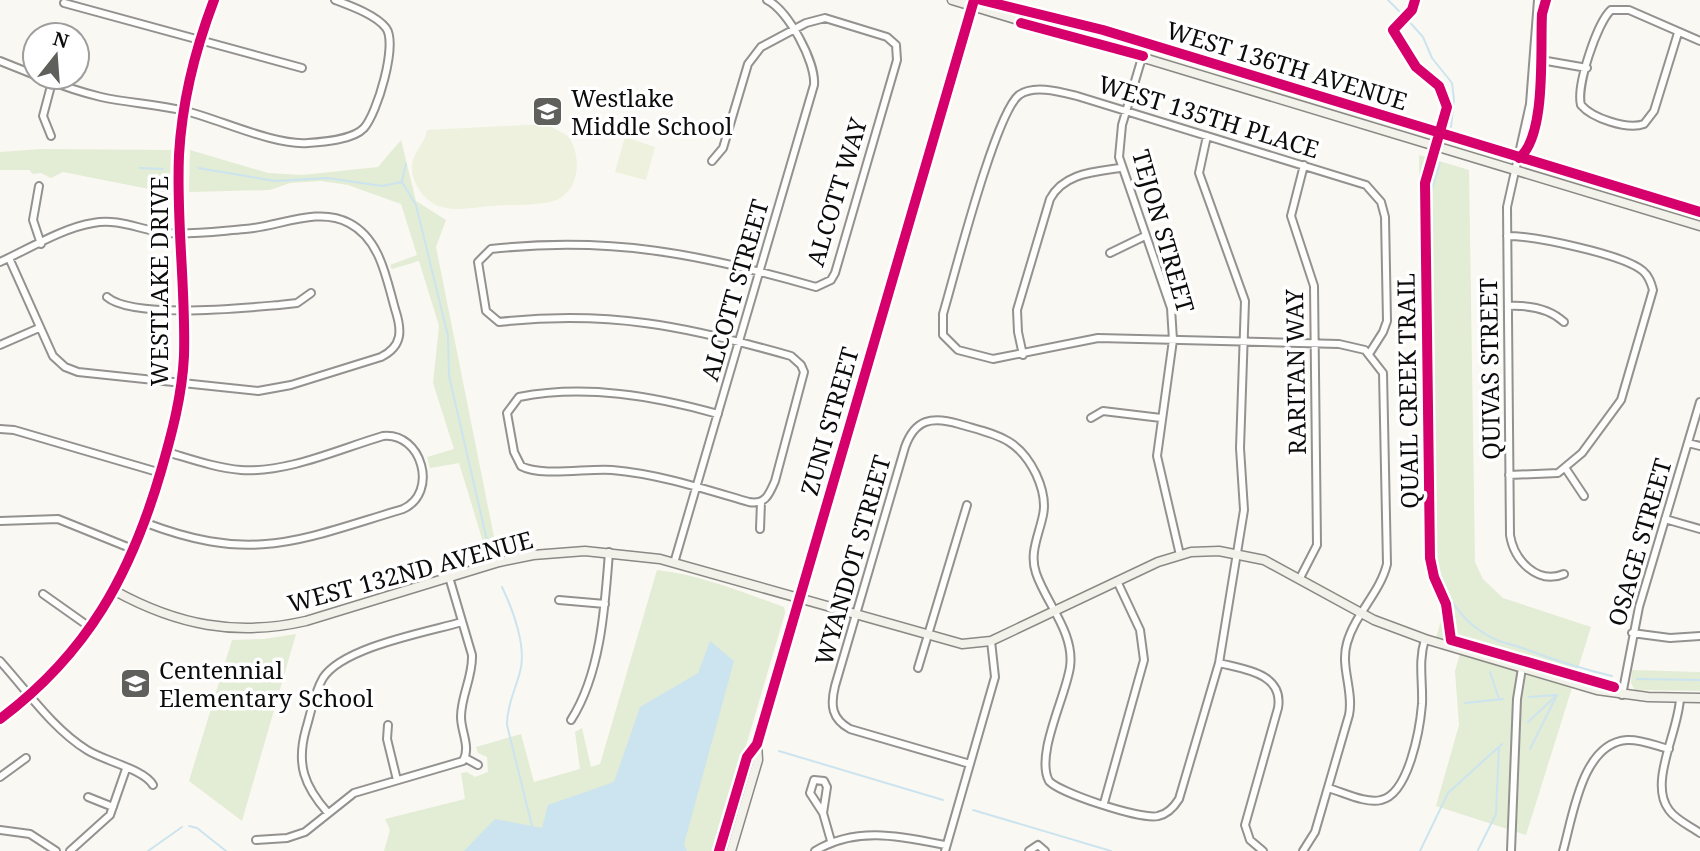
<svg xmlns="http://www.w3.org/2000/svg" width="1700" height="851" font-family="'Noto Serif',serif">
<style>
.green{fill:#e3ecd4}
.pitch{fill:#edf1dd}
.water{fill:#cce4ef}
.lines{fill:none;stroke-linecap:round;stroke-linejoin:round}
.stream{stroke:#cce4ef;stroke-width:2}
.street-casing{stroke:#939290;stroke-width:10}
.secondary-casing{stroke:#8a8986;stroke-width:11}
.street{stroke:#fefefd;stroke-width:6}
.secondary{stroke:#f3f2ea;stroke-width:8}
.cycleway-casing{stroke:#fff;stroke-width:15}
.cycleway{stroke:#d6006c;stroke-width:10}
.labels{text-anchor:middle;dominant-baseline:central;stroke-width:7;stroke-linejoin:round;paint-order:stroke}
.street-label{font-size:24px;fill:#0c0c0c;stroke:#fff}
.poi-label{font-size:24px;fill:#0c0c0c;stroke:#fff;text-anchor:start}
</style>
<rect width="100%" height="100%" fill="#faf8f2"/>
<path class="green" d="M401,140L416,201L446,220L436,247L497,552L487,555L459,463L430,468L427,457L454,449L433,383L439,326L419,261L392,269L390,265L417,255L401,204L348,185L321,181L290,183L270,190L189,192L190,150L268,173L302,175L378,167Z
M42,149L171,150L169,193L63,172L51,178L41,173L33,174L29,170H0V152Z
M1419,155L1469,170L1475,562L1483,579L1503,598L1591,627L1526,835L1436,806L1459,725L1455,671L1461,650L1435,642L1444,610L1431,586L1424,563Z
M657,570C701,575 742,592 784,607L785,613L715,851H384L390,830L385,819L465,799L461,773L467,772L475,777L488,772L487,757L478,753L476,747L521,734L534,782L580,769L575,732L582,728L591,767L600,764Z
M296,634L242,821L189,781L232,640L264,639Z
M1632,670L1700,672V691L1635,690L1631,683Z"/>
<path class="pitch" d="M546,124L568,136C583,157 580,195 550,202C532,206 510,204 491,206C475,207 454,212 438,206C427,201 418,191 414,179C406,155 425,147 427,130Z
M625,137L655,147L646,180L615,172Z"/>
<path class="water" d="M710,641L734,661L684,844L687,851H464L495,819L542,828L548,805L614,782L640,707L698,673Z"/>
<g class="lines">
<path class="stream" d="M1388,0L1403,15
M1406,18L1423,37L1432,58L1452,83L1454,99L1451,127
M1440,163L1430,196L1434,539C1436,583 1456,623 1499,641C1508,644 1517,646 1525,649C1554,660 1582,669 1612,676
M140,168L163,169
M198,168L275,181L327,178L382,186L402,182L416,205L448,336L449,376L489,549
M402,181L406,164
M502,587C513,610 527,647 520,672C515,690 507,706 507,725L532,826
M1490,672L1499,699
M1637,679L1700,680
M1529,697L1556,695
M1465,703L1503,699
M1528,722L1557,695L1530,749
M779,751L943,800
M973,810L1111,851
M189,826L197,828L226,851
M1478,850L1496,814L1499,747
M148,851L182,827
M1420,851L1448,793L1502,744"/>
<defs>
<path id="street" d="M1538,0L1530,104L1507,207L1510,535C1514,560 1537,585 1564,574
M64,3L302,68
M1678,33L1654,111L1644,124C1627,130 1592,118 1581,105C1576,86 1597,23 1611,10H1629L1700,41
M1146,44L1122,125L1119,157L1171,308L1173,340L1157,456L1180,555
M1541,60L1587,68
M0,61L35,75
M40,77C60,85 80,92 101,97C128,103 157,104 185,111C219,119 275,146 308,143C323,142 353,140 364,128C377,114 398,44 386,28C376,15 351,6 335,0
M51,136L43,116L52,82
M1519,158C1547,136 1540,48 1542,14L1546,0
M712,161L723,148L748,64L761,47L806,23L825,18L887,37L896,45
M39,186L33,220L41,244
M1507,236C1534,236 1623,254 1643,271C1649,276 1651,283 1653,290L1621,400L1582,453L1558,473L1509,475
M1110,253L1145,236
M0,262C29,249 62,228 93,223C119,218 140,230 166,233C191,235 219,231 245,229C278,227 318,206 349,223C380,239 386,277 395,309C402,330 403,346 381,357L291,385L258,391L78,372L65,367L53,356L9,258
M107,297C133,319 243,308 279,305L297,303L311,293
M1508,306C1527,305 1549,308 1564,322
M0,345L39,328
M1023,355L1018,332L1017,310L1050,199C1064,173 1094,172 1120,168
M718,414C654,396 585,384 519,397L507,413L514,452L521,466C541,477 588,468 612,470C659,474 704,489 749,502C765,505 769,495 775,481L804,372L801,365L791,356C686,326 609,310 499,322L486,311L478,262L491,249C611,236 701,254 816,287L831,280L835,273L897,60L896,45
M1091,418L1103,411L1161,418
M0,429L14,430L161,473
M1688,443L1700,446
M1566,469L1584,496
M1665,519L1700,529
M0,521L58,519L135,550
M146,523C254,564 299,540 403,509C439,493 422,432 383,436C339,449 288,473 241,470C216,468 191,459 167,452
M760,529L761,502
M674,563L814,85C816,62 788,10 767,0
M1300,578L1317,545L1314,286L1291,216L1304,165
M43,594L91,628
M559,600L605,604
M1632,633L1670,638L1700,636
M0,661C27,691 53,729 87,750C104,761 144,769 153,785
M1219,663C1243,669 1284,673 1278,708L1245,825L1250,840L1263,851
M918,668L967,505
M1622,695L1639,607L1700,402
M1680,698C1679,731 1648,783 1669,810C1676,820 1690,826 1700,833
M571,720C601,673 605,606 609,552
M388,725L387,739L397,780
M465,758L478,765
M970,764L850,729C832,719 830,706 835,686L905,447C915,419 932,416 959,424C996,435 1018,437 1036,474C1042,487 1046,501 1043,515C1039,535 1029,553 1036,573C1046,603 1075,633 1070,667C1066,696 1035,755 1049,781C1060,793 1141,820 1158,816C1168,814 1174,807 1179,799L1219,663L1244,510L1240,448L1245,301L1199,173L1207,136
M0,777L26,758
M1328,788C1343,792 1366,804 1381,800C1409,794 1420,728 1422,704C1423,681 1418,662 1425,639
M88,797L113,807
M1104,803L1144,660L1140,630L1117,581
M328,813C304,786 296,764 306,729C311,713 314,693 323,678C343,647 427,632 462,622
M823,813L810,793L814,780L824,781L827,787L823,813L831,841
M0,830L30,834L56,851
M256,840L287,838L305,832L354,793L463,761C471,747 461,732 461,717C461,695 473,677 472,655L449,577
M70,851L110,815L126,769
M815,851C856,826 900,836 945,845
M945,851L995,677L991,641
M1029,851L1038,845L1045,851
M1303,851L1315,832L1349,715C1354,691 1340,667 1347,643C1355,614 1380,593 1387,564L1383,373L1365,350L1339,344L1098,338L993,359L958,350L943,335V314C954,277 995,114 1019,95C1034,84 1061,92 1077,96L1366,185L1381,202L1385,217L1387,321L1383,332L1369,354
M1511,851L1517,699L1522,668
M1563,851C1573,816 1582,743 1627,740C1641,739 1656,746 1669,749"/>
<path id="secondary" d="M952,0L1700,226
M981,0L1103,30L1700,212
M115,591C177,625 236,637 306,621L499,562L533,555L585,551L660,559L962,644L991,641L1158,562L1191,552L1219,551L1264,560L1374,620L1425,639L1597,690L1648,697L1700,698
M0,719C88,653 131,574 161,471C172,433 182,396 184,356C186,289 176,222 179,155C182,101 195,50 214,0
M719,851L747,757L757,744L974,0
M731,851L758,760L757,744"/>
</defs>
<use href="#street" class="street-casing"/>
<use href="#secondary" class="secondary-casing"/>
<use href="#street" class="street"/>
<use href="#secondary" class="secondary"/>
<defs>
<path id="cycleway" d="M981,0L1103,30L1700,212
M1415,0L1412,10L1393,30L1416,67L1439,86L1447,107L1425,183L1430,558L1434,577L1446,604L1451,640L1614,687
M1021,23L1143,56
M1519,158C1547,136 1540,48 1542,14L1546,0
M0,719C88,653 131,574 161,471C172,433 182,396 184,356C186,289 176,222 179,155C182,101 195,50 214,0
M719,851L747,757L757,744L974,0"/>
</defs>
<use href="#cycleway" class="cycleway-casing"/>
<use href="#cycleway" class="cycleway"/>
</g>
<defs>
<symbol id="school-square" viewBox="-11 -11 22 22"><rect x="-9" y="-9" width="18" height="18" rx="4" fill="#5f5f5c" stroke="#fff"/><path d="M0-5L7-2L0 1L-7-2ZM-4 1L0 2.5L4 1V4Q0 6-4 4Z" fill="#fff"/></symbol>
</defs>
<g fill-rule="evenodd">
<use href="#school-square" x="530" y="94" width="35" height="35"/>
<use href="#school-square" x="118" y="666" width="35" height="35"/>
</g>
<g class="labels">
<g class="street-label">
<text transform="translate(1287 65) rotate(17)">WEST 136TH AVENUE</text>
<text transform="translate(1209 116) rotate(17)">WEST 135TH PLACE</text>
<text transform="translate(836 192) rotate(-73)">ALCOTT WAY</text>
<text transform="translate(1164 231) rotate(74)">TEJON STREET</text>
<text transform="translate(158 281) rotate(-90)">WESTLAKE DRIVE</text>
<text transform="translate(734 290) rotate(-74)">ALCOTT STREET</text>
<text transform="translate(1489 369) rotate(-91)">QUIVAS STREET</text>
<text transform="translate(1295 372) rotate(-91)">RARITAN WAY</text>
<text transform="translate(1407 391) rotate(-91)">QUAIL CREEK TRAIL</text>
<text transform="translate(829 421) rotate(-74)">ZUNI STREET</text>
<text transform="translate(1639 542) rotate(-74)">OSAGE STREET</text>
<text transform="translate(852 560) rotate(-74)">WYANDOT STREET</text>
<text transform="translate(410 571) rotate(-15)">WEST 132ND AVENUE</text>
</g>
<g class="poi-label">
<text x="571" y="97">Westlake<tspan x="571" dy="28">Middle School</tspan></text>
<text x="159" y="669">Centennial<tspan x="159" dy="28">Elementary School</tspan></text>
</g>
</g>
<g transform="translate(56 56) rotate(17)"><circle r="33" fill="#ffffff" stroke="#9e9e9e" stroke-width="2"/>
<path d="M0-5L12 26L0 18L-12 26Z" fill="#5f5f5c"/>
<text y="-10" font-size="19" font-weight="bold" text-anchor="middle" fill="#0c0c0c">N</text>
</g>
</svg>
